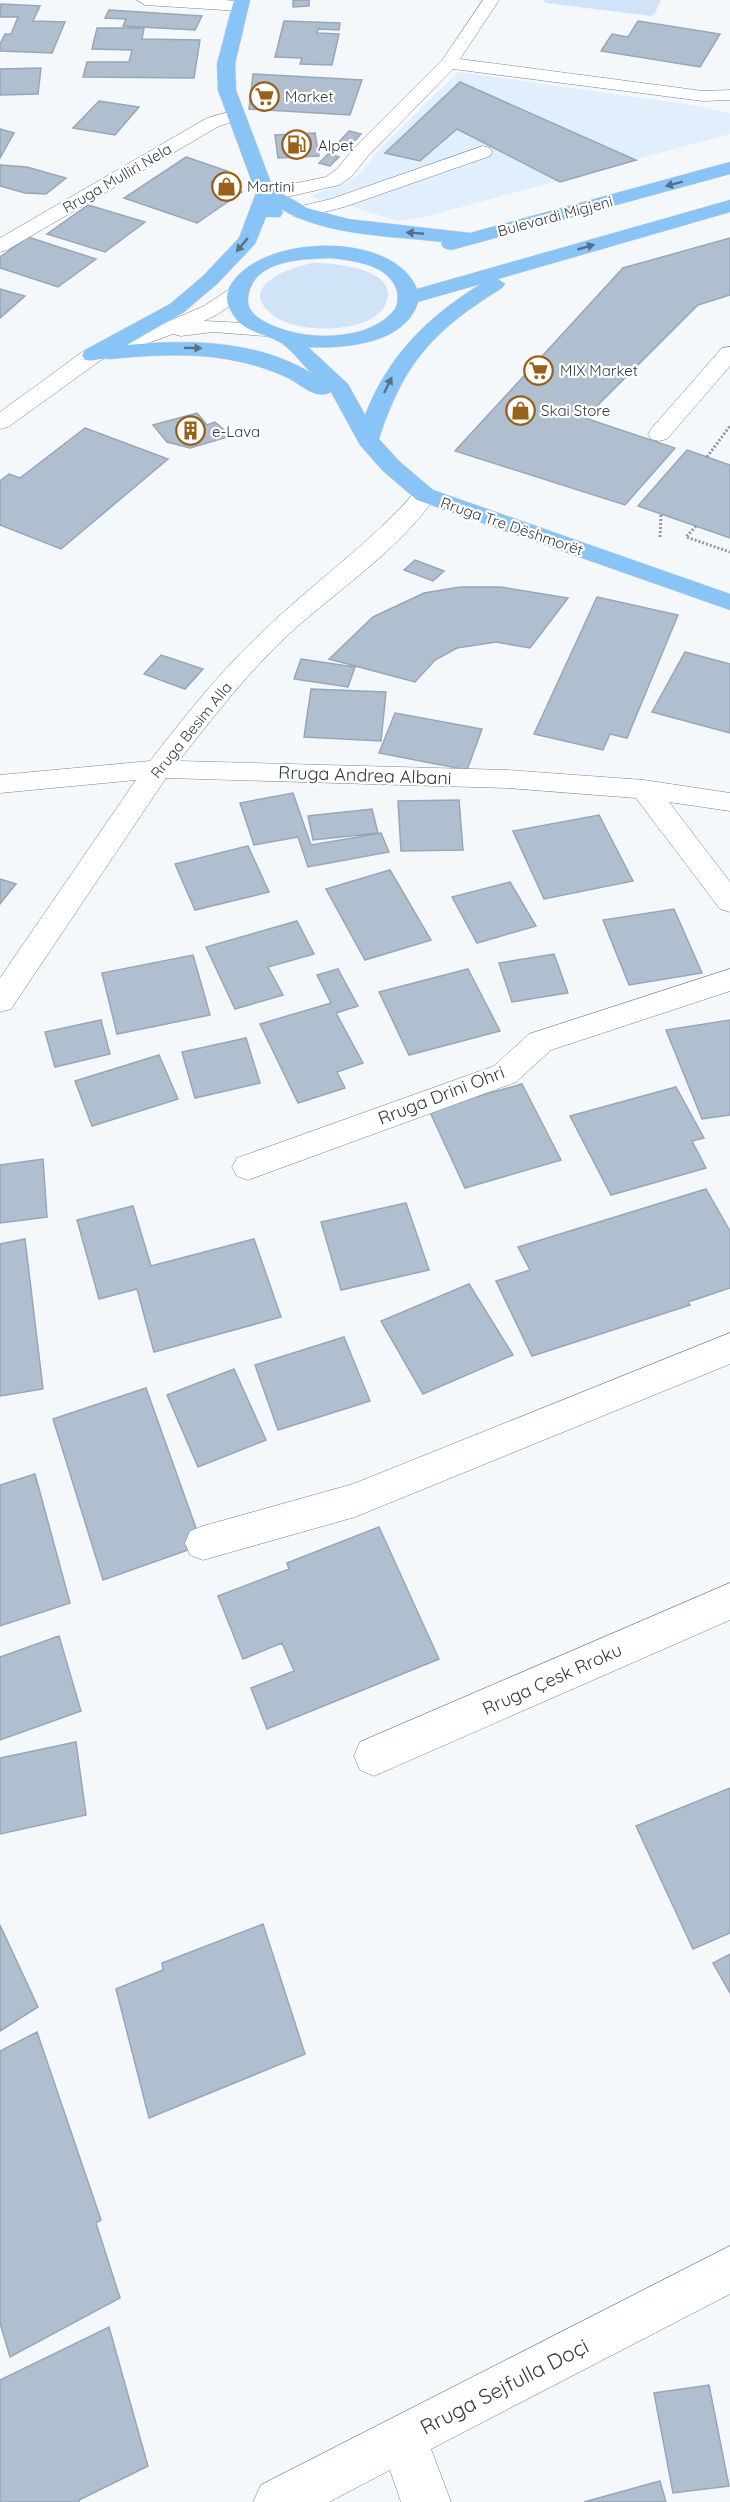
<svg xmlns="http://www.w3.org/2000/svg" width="730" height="2502" font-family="Quicksand,sans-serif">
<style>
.built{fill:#e1effc}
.green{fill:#d1e3f6}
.building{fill:#afbfcf;stroke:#97a7b7;stroke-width:1.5}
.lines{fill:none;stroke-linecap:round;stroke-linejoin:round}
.minor-casing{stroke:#758594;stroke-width:1}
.major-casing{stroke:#d2d3d5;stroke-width:1}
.path{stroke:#93989d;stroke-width:3;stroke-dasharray:2 2;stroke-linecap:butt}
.minor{fill:#fff;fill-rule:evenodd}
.major{fill:#88c4f5;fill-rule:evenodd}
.oneway{fill:#557188}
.labels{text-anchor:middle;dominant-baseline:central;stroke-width:4.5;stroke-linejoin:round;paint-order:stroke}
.far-poi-label{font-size:15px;fill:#333940;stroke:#fff;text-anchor:start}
.far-street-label{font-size:15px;fill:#333940;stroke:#fff}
.street-label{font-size:18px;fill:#333940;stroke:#fff}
.near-street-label{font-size:21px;fill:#333940;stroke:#fff}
</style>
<rect width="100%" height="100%" fill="#f4f8fb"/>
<path class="built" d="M458,72L685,104L730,113V134L425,217L397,221L353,207L316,199L312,195L348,182L364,170L379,150Z"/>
<path class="green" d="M543,0H661L655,13L651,16L546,3Z
M313,263C333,263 400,268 386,303C374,334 301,334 277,318C233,289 286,268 313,263Z"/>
<path class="building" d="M293,0H309V6L293,7Z
M1,4L40,6L33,21L65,22L52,53L0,51V44L5,34H11L18,17H0Z
M109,10L202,16L195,30L123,26L126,19L105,18Z
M284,21L340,23L339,30L318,29L317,33L339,34L332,65L300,64L302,58L275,57Z
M638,21L720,34L700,67L601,51L612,34L628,37Z
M97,28H144L142,39L200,40L194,78L83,77L87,62H129L132,50L92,49Z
M41,68L38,94L0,95V69Z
M253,74L362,80L350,115L249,109Z
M460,82L636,160L560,182L457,129L420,161L385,153Z
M99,101L139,107L115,135L73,128Z
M0,129L14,133L0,158Z
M349,131L361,134L348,148L336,145Z
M315,133L319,156L278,158L275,135Z
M328,154L339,157L330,166L319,163Z
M186,157L227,171L211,182L242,192L197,223L124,198Z
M0,165L27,167L66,178L46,194L25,193L0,186Z
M88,205L145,222L105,252L47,234Z
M28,237L96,259L58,287L0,268V257Z
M730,238V295L698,305L585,418L675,448L625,505L455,451L623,268Z
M0,289L25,296L0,318Z
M197,413L207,425L215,422L231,436L190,448L167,442L153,425Z
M85,428L168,459L61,549L0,525V481L9,474L20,478Z
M687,450L730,465V538L638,506Z
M415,560L444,571L433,581L404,570Z
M460,587H501L568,598L530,648L496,642L457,648L435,660L415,682L329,659L373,617L424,593Z
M597,597L678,615L627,738L610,734L603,750L534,734Z
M685,652L730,664V733L652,712Z
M161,655L203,669L185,689L144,674Z
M301,659L355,667L348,687L294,679Z
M311,689L386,692L381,741L304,737Z
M395,713L482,729L467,770L379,753Z
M293,793L311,845L381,833L389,852L308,867L298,837L254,845L240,803Z
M459,800L463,850L401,851L398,801Z
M372,809L378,833L313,840L308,816Z
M599,815L633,881L544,899L513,831Z
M248,846L269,892L195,910L175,864Z
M390,870L431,940L365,960L326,889Z
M0,879L16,884L0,904Z
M510,882L536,926L477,943L452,897Z
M674,909L702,973L629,985L603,920Z
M297,921L314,954L268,967L283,995L235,1009L206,947Z
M554,954L568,993L512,1002L499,963Z
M193,955L210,1015L117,1034L102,973Z
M338,969L358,1006L336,1013L363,1063L337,1072L345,1088L298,1103L260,1024L331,1003L317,975Z
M468,969L500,1031L409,1055L379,992Z
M101,1020L110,1054L55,1067L45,1032Z
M730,1020V1115L702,1119L666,1030Z
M246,1038L260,1083L195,1098L182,1052Z
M159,1055L178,1099L92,1126L75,1081Z
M522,1084L561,1160L465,1188L429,1110Z
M676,1087L704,1138L692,1141L706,1168L611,1195L570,1116Z
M43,1159L47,1217L0,1223V1165Z
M706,1189L730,1231V1288L688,1302L690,1305L532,1356L496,1281L530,1270L518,1247Z
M406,1203L429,1270L341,1290L321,1222Z
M133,1206L151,1266L254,1239L281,1317L154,1352L137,1289L99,1299L77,1220Z
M25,1239L43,1389L0,1396V1244Z
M469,1284L513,1355L423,1394L381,1321Z
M344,1337L370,1401L278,1430L255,1365Z
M234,1369L266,1440L198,1467L167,1395Z
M146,1388L202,1545L103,1580L53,1419Z
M35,1474L70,1603L0,1626V1485Z
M379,1527L439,1659L267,1729L251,1688L294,1671L282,1643L243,1659L218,1596L289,1569L287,1563Z
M59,1636L81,1711L0,1740V1657Z
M76,1742L86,1815L0,1834V1758Z
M730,1788V1933L693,1949L636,1826Z
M263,1924L305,2054L149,2118L116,1989L163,1970L162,1963Z
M0,1925L38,2007L0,2031Z
M730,1954V1993L713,1963Z
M37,2032L101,2220L96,2223L120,2298L10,2357L0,2323V2051Z
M109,2327L148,2466L79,2500V2502H0V2380Z
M709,2385L729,2486L673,2493L654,2393Z
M660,2481L666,2502H584Z"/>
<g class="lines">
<defs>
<path id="minor" d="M137,0H225L246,2L248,6L240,11L145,5Z
M483,0H499L460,59L703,91L730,90V100L703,101L453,69L368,156L351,177L339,185L287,197L259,196L256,192L259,188L287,185L326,177L337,169L354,148L443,59Z
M236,110L242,111L245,115L242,119L219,126L7,250L0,252V238L207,118Z
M483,146L490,148L492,152L490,156L344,207L300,218L293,216L290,212L293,208L331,199Z
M238,286L245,288L248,292L245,296L218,314L204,321L265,324L272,326L276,330L272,334L265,336L213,332L181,336L173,334L101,360L8,427L0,429V412L85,350L149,330L204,306L231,288Z
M730,347V366L667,439L659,441L651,439L648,434L651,429L722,348Z
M425,488L433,490L437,495C399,550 339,589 290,633C249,671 214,716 179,761L507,770L644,780L730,793V811L669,802L730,882V912L720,909L636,798L507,788L166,778L11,1009L0,1012V978L136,780L0,793V775L150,761C183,719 216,676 255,639C307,587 368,546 417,490Z
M730,969V991L551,1050L516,1082L248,1180L237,1176L232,1167L237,1158L494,1066L529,1034Z
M730,1333V1364L355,1517L203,1560L190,1555L185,1543L190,1531L203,1526L353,1484Z
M730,1583V1620L374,1776L360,1770L354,1756L360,1742Z
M730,2246V2294L431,2449L451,2502H401L390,2470L329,2502H253L261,2485Z"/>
<path id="major" d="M234,0H250L235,64L236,90L273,188L307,208L348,219L470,233L730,162V174L451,250L444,248L441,244L443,242C392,236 326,236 281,209L283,213L280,217H266L255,244L217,284L184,312L127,345C188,339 257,340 311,373C301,363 290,347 278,341C258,331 241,332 230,309C225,300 227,290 232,283C264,234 394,231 417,289L730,200V212L498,279L505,284L502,288C434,330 404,362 379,439L399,461L433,490L730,594V610L417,500L383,471L360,445L331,392C315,401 300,383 286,377C229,351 171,353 110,359C101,357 95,362 85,360L82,355L85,350L170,304L203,276L239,238L256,193L218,90L217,64ZM331,258C354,261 389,264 397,291C398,296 398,304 395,309C372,340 312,341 279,328C268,324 254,318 249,307C247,301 248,295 250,289C260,259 306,259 331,258ZM481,284C428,316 388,356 365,415L348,384L308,347C344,349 406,344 418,302Z"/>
</defs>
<use href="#minor" class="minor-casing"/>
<use href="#major" class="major-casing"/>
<path class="path" d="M707,457L730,426
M696,526L686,537L730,552
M660,537L661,514"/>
<use href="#minor" class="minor"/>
<use href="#major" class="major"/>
</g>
<defs><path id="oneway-solid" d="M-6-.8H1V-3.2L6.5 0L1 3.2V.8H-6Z" transform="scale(1.5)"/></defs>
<g class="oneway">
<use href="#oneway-solid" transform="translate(674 184) rotate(165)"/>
<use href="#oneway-solid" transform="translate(415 233) rotate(-175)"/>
<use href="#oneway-solid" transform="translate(242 245) rotate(130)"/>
<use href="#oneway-solid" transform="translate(586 247) rotate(-16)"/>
<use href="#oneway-solid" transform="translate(193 348) rotate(1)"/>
<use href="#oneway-solid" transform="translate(388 385) rotate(-64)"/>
</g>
<defs>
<symbol id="supermarket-ring" viewBox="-11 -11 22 22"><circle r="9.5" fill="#fff" stroke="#976119" stroke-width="1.5"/><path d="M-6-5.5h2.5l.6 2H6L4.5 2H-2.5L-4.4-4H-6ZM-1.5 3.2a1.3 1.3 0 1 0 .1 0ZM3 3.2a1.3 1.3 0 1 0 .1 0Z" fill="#976119"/></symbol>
<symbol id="fuel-ring" viewBox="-11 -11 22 22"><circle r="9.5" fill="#fff" stroke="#976119" stroke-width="1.5"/><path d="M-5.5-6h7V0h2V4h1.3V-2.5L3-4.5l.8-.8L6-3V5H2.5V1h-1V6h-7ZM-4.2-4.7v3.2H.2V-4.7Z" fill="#976119"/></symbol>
<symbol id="shop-ring" viewBox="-11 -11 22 22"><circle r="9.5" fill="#fff" stroke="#976119" stroke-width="1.5"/><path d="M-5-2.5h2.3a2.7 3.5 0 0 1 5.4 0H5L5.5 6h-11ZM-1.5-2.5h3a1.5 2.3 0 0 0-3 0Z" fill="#976119"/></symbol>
<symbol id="building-ring" viewBox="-11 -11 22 22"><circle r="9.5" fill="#fff" stroke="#976119" stroke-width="1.5"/><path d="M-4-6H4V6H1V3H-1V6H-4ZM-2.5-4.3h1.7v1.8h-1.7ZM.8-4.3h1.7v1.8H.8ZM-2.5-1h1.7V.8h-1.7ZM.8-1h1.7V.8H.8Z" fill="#976119"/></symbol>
</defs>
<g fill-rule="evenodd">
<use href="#supermarket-ring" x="248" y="80" width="33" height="33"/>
<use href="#fuel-ring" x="280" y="128" width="33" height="33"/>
<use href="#shop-ring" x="210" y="170" width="33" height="33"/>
<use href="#supermarket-ring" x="522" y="354" width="33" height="33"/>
<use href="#shop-ring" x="504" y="394" width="33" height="33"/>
<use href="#building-ring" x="174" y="414" width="33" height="33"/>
</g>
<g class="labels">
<g class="far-poi-label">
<text x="285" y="96">Market</text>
<text x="318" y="145">Alpet</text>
<text x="247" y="186">Martini</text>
<text x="560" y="370">MIX Market</text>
<text x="541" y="410">Skai Store</text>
<text x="212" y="431">e-Lava</text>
</g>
<g class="far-street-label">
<text transform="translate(117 178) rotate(-30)">Rruga Mulliri Nela</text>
<text transform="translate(555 216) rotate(-15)">Bulevardi Migjeni</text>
<text transform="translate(512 526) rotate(19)">Rruga Tre Dëshmorët</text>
<text transform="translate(191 730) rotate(-51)">Rruga Besim Alla</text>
</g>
<g class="street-label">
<text transform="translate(365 775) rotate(2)">Rruga Andrea Albani</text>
<text transform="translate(441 1095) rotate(-21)">Rruga Drini Ohri</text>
<text transform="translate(552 1679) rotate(-24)">Rruga Çesk Rroku</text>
</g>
<g class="near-street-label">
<text transform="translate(504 2386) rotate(-27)">Rruga Sejfulla Doçi</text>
</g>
</g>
</svg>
